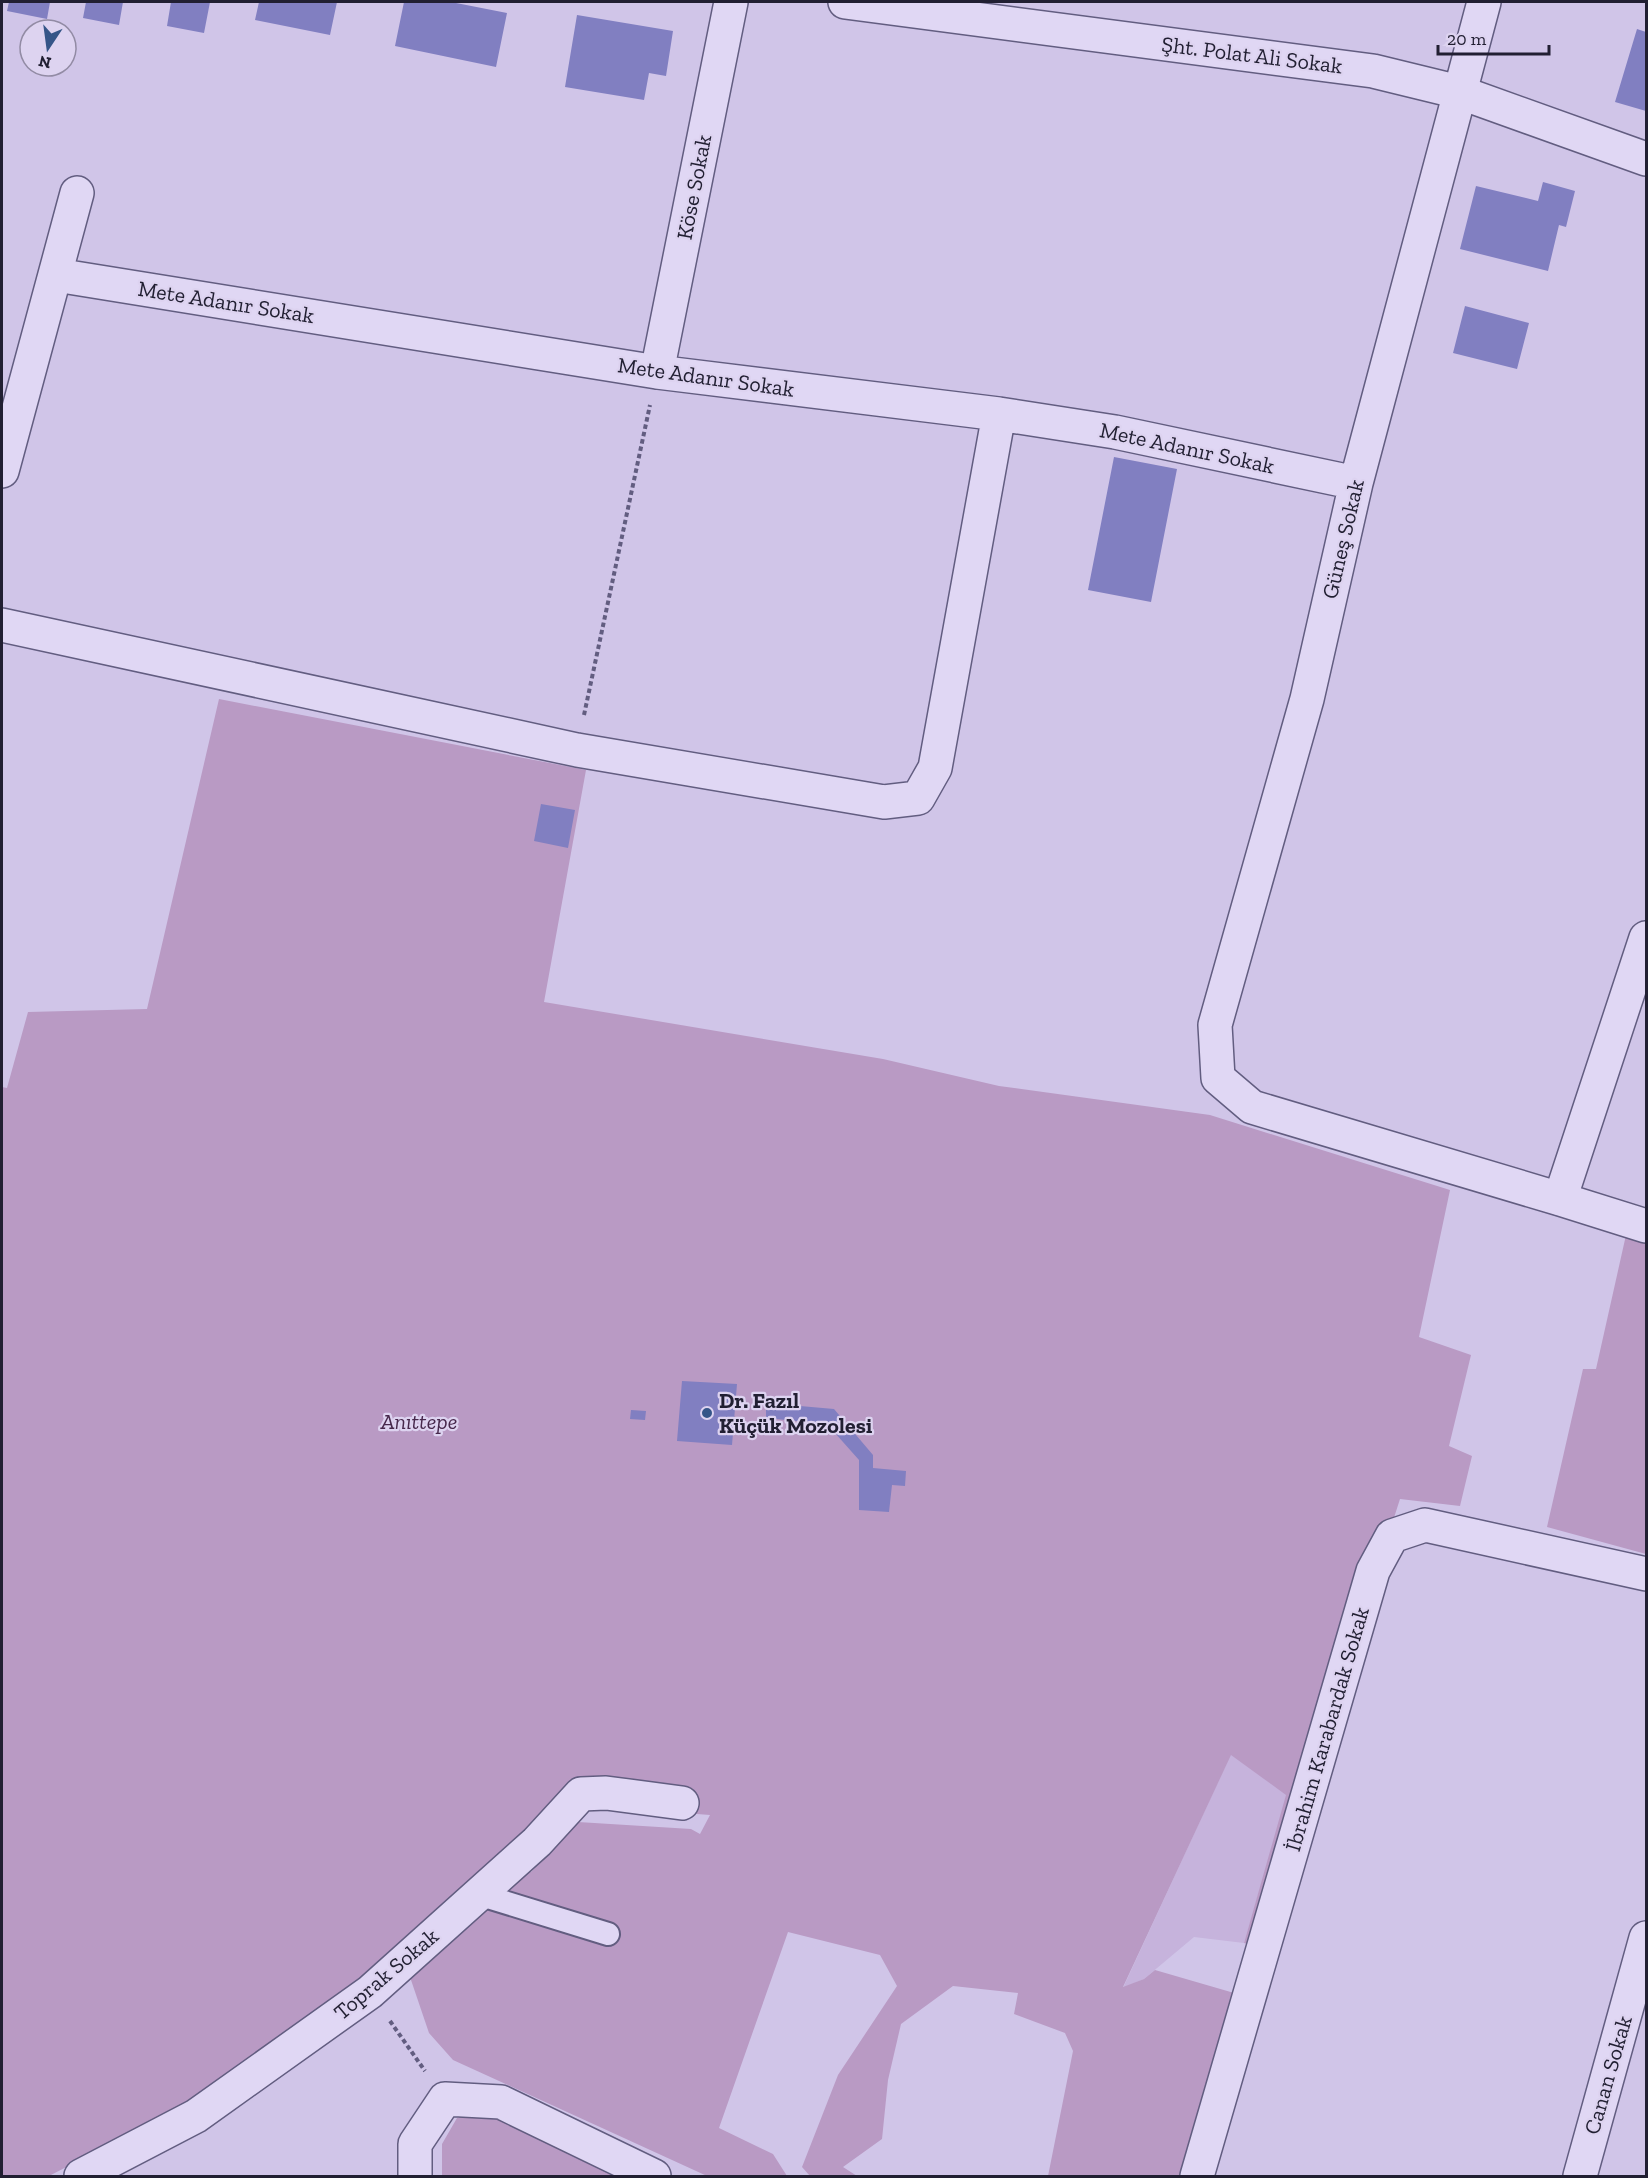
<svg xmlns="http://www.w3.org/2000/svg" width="1648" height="2178" font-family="'Zilla Slab',serif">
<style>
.farmland{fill:#c6b3dc}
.green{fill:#b99ac4;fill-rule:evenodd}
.building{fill:#817fc1}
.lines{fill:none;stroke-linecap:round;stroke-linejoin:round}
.lane-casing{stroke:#625d80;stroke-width:26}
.street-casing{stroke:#625d80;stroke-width:36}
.path{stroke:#625d80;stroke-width:4;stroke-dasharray:4.5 3;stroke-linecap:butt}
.lane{stroke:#e0d7f4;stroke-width:22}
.street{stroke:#e0d7f4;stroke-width:33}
.poi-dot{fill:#355588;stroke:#ddd3f0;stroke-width:2}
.labels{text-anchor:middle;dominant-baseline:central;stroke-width:4.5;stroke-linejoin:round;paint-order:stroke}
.street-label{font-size:22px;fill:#211f32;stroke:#ddd3f0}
.poi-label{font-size:22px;font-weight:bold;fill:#211f32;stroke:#ddd3f0;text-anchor:start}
.park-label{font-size:22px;font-style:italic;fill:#47284c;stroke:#ddd3f0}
</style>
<rect width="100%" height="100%" fill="#d0c5e8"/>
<path class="farmland" d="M1231,1754L1287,1795L1244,1943L1194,1937L1144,1979L1123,1988Z"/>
<path class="green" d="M219,699L586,770L544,1002L883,1059L999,1086L1210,1115L1450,1190L1419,1337L1471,1355L1449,1446L1472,1456L1460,1506L1400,1499L1256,1947L1244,1943L1286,1795L1231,1755L1123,1987L1144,1979L1155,1970L1241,1995L1187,2176H1048L1073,2051L1065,2033L1014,2014L1018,1993L953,1986L901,2024L888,2080L882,2139L843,2167L857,2176H810L802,2167L838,2075L897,1986L880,1955L788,1932L719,2128L773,2154L787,2176H707L453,2060L429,2033L411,1980L395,1956L186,2105L49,2176H2V1087L7,1088L28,1012L147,1009ZM580,1805L710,1815L700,1834L691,1829L578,1822L531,1872L522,1866Z
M1626,1235L1646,1242V1554L1547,1527L1583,1369H1596Z
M487,2109L613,2176H442V2144L457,2118Z"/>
<path class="building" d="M9,2H50L47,19L7,11Z
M86,2H123L119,25L83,18Z
M171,2H210L204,33L167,26Z
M259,2H337L330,35L255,20Z
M404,2H451L507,13L496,67L395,46Z
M577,15L673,31L666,76L649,73L644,100L565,87Z
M1637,29L1646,32V111L1615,102Z
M1543,182L1575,191L1566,227L1559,225L1548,271L1460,249L1476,186L1538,201Z
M1465,306L1529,323L1517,369L1453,353Z
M1114,457L1177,469L1151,602L1088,590Z
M541,804L575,810L568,848L534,841Z
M682,1381L737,1384L732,1445L677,1441Z
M766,1403L834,1409L873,1455V1468L906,1471L905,1486L892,1485L889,1512L859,1510V1460L827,1424L766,1418Z
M631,1410L646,1411L645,1420L630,1419Z"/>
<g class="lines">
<defs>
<path id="lane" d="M478,1894L608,1934"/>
<path id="street" d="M845,2L1373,71L1459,92L1646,159
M1484,2L1356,483L1307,699L1215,1025L1218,1078L1252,1107L1560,1199L1646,1226
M56,275L657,372L999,414L1115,432L1356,483
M657,372L731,2
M2,471L77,193
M2,625L577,750L884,802L918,798L935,768L999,414
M1560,1199L1646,938
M81,2176L196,2116L370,1992L537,1842L581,1794L606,1793L682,1803
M415,2176V2144L445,2099L501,2102L654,2176
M1197,2176L1373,1571L1392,1536L1425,1525L1646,1574
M1580,2176L1646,1938"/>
</defs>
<use href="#lane" class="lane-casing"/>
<use href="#street" class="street-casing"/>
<path class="path" d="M584,715L650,405
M390,2021L425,2071"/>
<use href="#lane" class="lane"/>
<use href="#street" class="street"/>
</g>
<circle class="poi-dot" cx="707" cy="1413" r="6"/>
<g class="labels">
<g class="street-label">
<text transform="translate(1252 55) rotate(7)">Şht. Polat Ali Sokak</text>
<text transform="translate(694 187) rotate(-79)">Köse Sokak</text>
<text transform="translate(226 302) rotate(9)">Mete Adanır Sokak</text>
<text transform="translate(706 377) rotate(8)">Mete Adanır Sokak</text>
<text transform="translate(1187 448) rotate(12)">Mete Adanır Sokak</text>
<text transform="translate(1343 539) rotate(-77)">Güneş Sokak</text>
<text transform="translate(1327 1729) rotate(-74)">İbrahim Karabardak Sokak</text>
<text transform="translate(386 1974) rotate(-40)">Toprak Sokak</text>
<text transform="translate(1608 2075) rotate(-74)">Canan Sokak</text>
</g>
<g class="poi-label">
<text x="719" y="1400">Dr. Fazıl<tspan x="719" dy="25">Küçük Mozolesi</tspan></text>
</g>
<g class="park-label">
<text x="419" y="1421">Anıttepe</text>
</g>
</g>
<rect width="1648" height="2178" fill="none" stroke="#211f32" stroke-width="6"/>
<g transform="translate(48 48) rotate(193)"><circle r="28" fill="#ddd3f0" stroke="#928ba4" stroke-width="1.5"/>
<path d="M0-4.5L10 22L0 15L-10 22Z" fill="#355588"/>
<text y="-9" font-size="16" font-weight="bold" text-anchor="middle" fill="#211f32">N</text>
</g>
<path d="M1438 45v9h111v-9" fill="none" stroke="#211f32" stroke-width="3"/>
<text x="1447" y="45" font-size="18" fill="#211f32" stroke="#ddd3f0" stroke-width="4.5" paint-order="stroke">20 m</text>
</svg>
